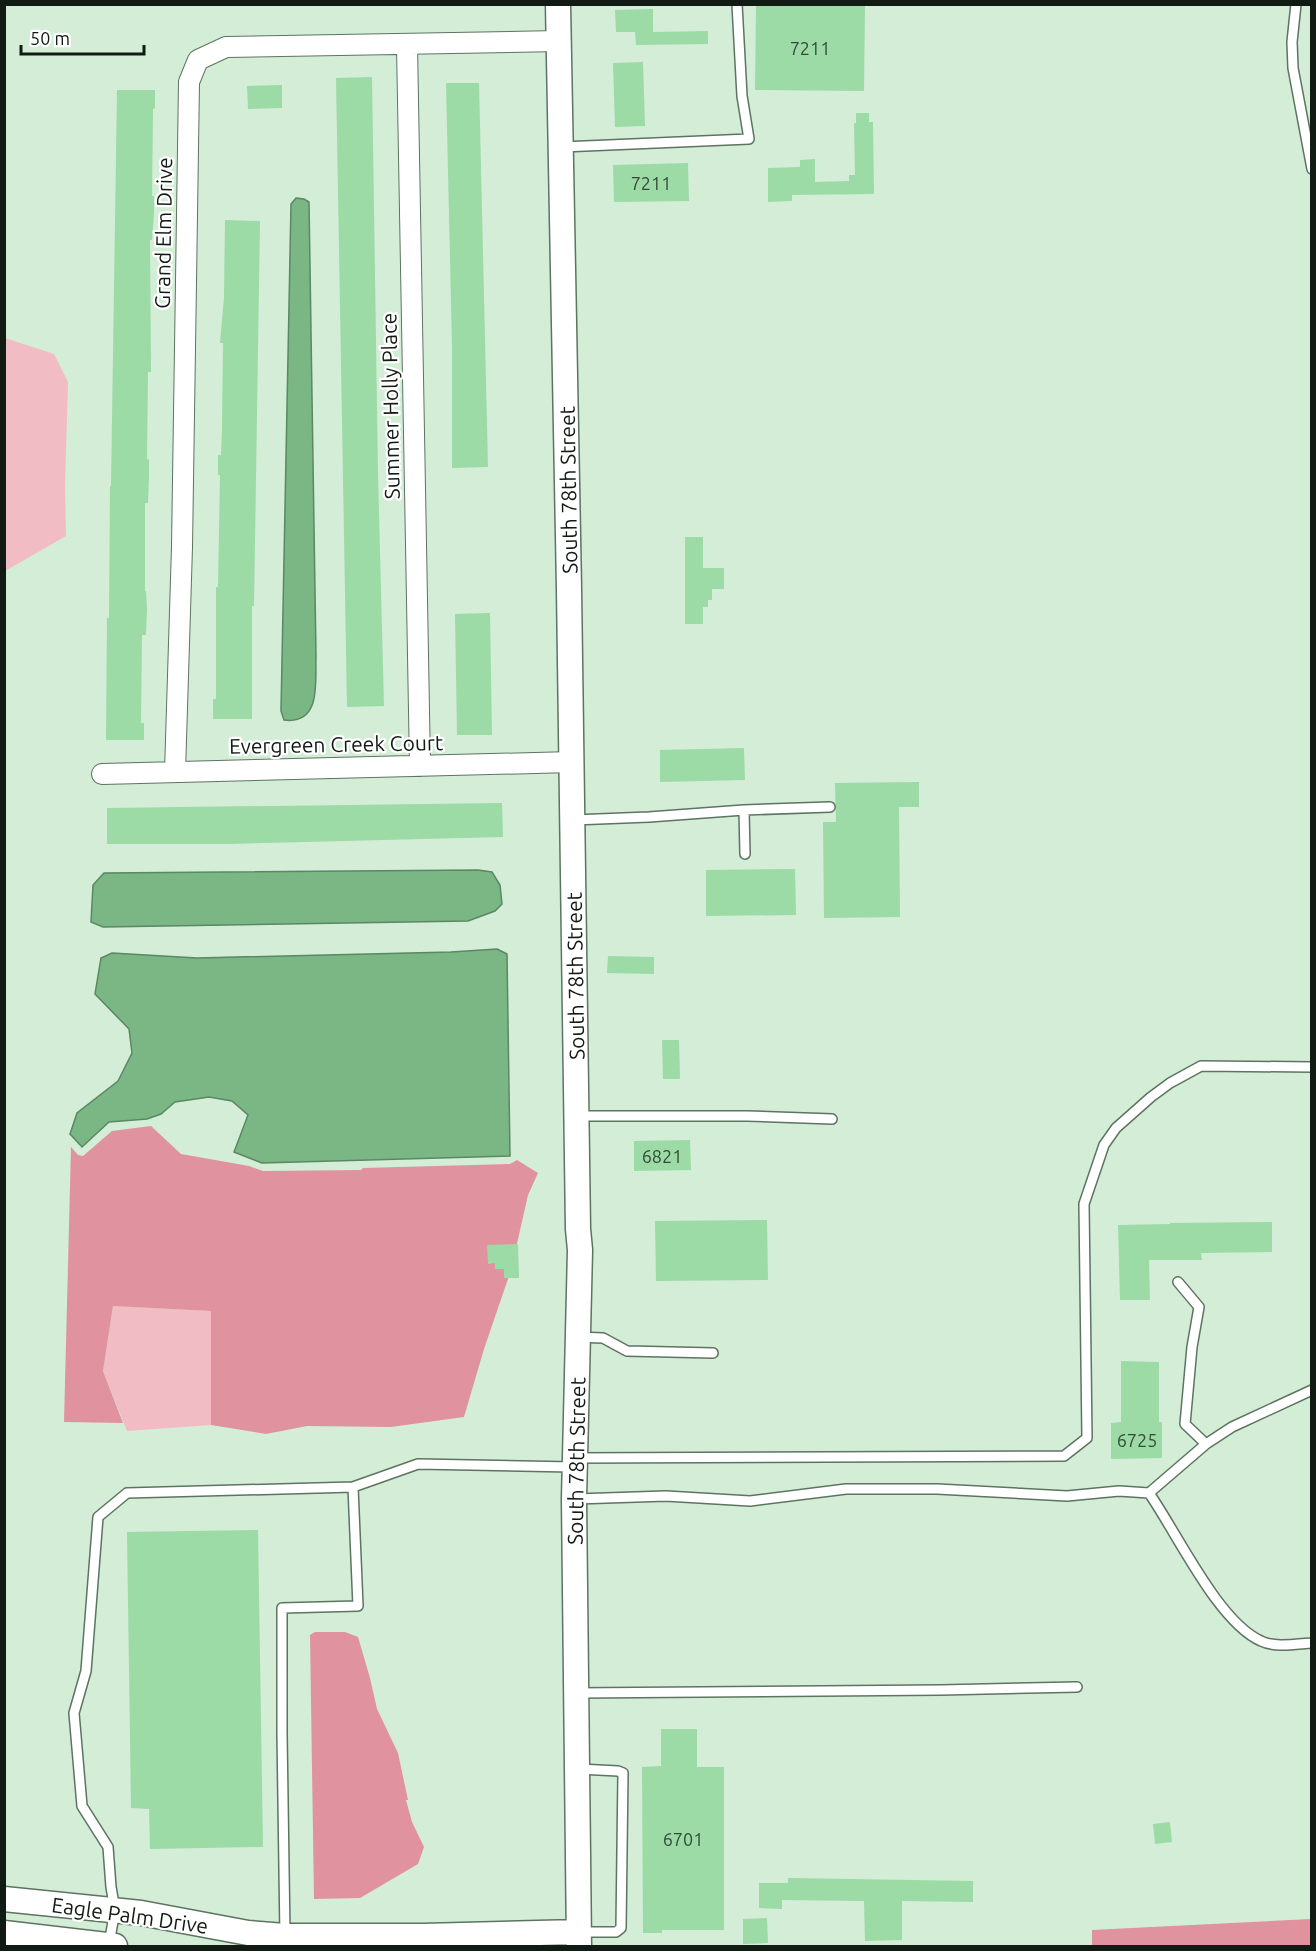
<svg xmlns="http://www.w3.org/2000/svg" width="1316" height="1951" viewBox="0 0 1316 1951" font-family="Ubuntu,sans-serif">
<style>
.green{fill:#f1bcc3}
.forest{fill:#e0929e}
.water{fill:#7ab784;stroke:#5a8862;stroke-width:1.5}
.building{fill:#9cdaa6}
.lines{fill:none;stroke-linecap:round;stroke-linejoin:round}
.service-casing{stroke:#5d7460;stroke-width:12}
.minor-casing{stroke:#5d7460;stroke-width:22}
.tertiary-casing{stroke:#5d7460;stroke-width:27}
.service{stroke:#fff;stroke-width:9}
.minor{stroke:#fff;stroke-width:20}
.tertiary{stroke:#fff;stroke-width:24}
.labels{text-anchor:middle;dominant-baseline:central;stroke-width:4.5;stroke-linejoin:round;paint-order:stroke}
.number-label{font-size:18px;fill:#344a38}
.street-label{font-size:21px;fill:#111a13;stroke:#fff}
</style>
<rect width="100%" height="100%" fill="#d3edd7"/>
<!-- green -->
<path class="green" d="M 5,338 L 54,354 L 68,382 L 65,485 L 66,536 L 5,571 Z
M 113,1306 L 212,1311 L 211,1425 L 127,1431 L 103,1371 Z"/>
<!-- forest -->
<path class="forest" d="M 151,1126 L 181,1154 L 249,1166 L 263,1171 L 361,1170 L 363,1168 L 510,1164 L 517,1160 L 538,1173 L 528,1195 L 511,1270 L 484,1349 L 464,1417 L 391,1427 L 307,1426 L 266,1434 L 211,1425 L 211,1311 L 113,1306 L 103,1371 L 123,1423 L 64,1422 L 71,1147 L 78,1155 L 83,1156 L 112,1131 Z
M 315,1632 L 345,1632 L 358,1637 L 370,1678 L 377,1709 L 398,1753 L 408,1800 L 406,1800 L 412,1822 L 424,1847 L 418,1864 L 360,1898 L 314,1899 L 310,1635 Z
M 1311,1919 L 1311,1946 L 1092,1946 L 1092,1930 Z"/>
<!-- water -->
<path class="water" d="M 296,198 L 304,199 L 309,202 L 316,656 C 315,681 322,725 284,720 L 281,711 L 291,204 Z
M 478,870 L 492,872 L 500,885 L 502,904 L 495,911 L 468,921 L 103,927 L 91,922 L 93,885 L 104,873 Z
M 497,949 L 507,954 L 510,1156 L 262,1163 L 234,1152 L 248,1115 L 232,1101 L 209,1097 L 175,1102 L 161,1114 L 147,1119 L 109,1122 L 82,1147 L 70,1134 L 77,1113 L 118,1081 L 132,1053 L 129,1029 L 95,994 L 101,958 L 112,953 L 197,958 L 451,952 Z"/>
<!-- building -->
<path class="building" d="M 756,4 L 865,4 L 864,91 L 755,90 Z
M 653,9 L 653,32 L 708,31 L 708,44 L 636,45 L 635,32 L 616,32 L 615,10 Z
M 643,62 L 645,126 L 615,127 L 613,63 Z
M 372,77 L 378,474 L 384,706 L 347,707 L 336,78 Z
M 446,83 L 479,83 L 488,467 L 452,468 L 452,346 Z
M 282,85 L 282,108 L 248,109 L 247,86 Z
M 117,90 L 155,90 L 155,108 L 153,109 L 152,196 L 154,196 L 154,213 L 152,240 L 150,240 L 151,372 L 148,372 L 147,459 L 149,460 L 149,477 L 148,503 L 145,503 L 145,591 L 146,591 L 147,608 L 146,635 L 142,635 L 141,723 L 144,723 L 144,740 L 106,740 L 107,618 L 109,618 L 110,486 L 111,486 Z
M 856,113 L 869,113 L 869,122 L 873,122 L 874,194 L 792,195 L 792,201 L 768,202 L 768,168 L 800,167 L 800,160 L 815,159 L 815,182 L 849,181 L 849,175 L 855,175 L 854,123 L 856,123 Z
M 688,163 L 689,201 L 614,202 L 613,165 Z
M 225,220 L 260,221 L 254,606 L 252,606 L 252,719 L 213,719 L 213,699 L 216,699 L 216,587 L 218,587 L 220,475 L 218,475 L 218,455 L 221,455 L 222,428 L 223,343 L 220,343 L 224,297 Z
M 685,537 L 703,537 L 703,568 L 724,568 L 724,589 L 712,589 L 712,600 L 708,600 L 708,607 L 703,607 L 703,624 L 685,624 Z
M 490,613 L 492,735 L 457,735 L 455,614 Z
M 744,748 L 745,780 L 660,782 L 660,750 Z
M 919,782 L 919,807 L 899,807 L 900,917 L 824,918 L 823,822 L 836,822 L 835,783 Z
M 502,803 L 503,837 L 229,844 L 107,844 L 107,808 Z
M 795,869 L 796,915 L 706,916 L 706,870 Z
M 608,956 L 654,957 L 654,974 L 607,973 Z
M 662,1040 L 679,1040 L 680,1079 L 663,1079 Z
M 690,1140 L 691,1170 L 634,1171 L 634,1141 Z
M 767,1220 L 768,1280 L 656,1281 L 655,1221 Z
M 1272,1222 L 1272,1252 L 1201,1253 L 1202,1260 L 1149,1260 L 1150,1300 L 1120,1300 L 1118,1225 L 1170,1224 L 1170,1223 Z
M 518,1244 L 519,1278 L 504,1278 L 504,1269 L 495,1269 L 495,1263 L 488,1264 L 487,1245 Z
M 1121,1361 L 1159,1362 L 1159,1422 L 1162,1422 L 1162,1458 L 1111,1459 L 1111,1423 L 1121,1422 Z
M 258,1530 L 263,1847 L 150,1849 L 149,1809 L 131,1808 L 127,1532 Z
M 661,1729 L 697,1729 L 697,1767 L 724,1767 L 724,1930 L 662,1930 L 662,1933 L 643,1933 L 642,1767 L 661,1766 Z
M 1170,1822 L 1172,1842 L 1155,1844 L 1153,1824 Z
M 788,1878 L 973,1881 L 973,1902 L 902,1901 L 902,1940 L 865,1941 L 864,1901 L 782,1900 L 782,1909 L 759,1908 L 759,1883 L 788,1883 Z
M 767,1918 L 768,1943 L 743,1944 L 743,1919 Z"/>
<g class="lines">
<!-- service casing -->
<g class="service-casing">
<path id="service" d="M 1296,4 L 1292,42 L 1293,68 L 1312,169
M 562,147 L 749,139 L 742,96 L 737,4
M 744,810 L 830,807
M 573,820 L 649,817 L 744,810 L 745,854
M 578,1116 L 747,1116 L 832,1119
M 1178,1282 L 1199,1307 L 1192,1347 L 1185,1424 L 1206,1444
M 577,1337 L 603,1338 L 627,1351 L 713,1353
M 575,1458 L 1064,1456 L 1087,1438 L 1084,1204 L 1104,1145 L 1116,1128 L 1151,1097 L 1170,1083 L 1201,1066 L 1312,1067
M 1149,1493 C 1177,1533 1218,1622 1261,1641 C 1275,1648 1296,1644 1312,1643
M 576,1499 L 666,1496 L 750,1501 L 846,1489 L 937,1489 L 1067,1496 L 1119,1491 L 1149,1493 L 1206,1444 L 1232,1427 L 1312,1390
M 576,1693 L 941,1690 L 1077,1687
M 579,1769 L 618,1771 L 623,1773 L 621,1928 L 616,1932 L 581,1932
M 285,1936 L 282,1733 L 282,1608 L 358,1606 L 353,1487
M 109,1944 L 115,1910 L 111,1887 L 108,1847 L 82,1806 L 74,1713 L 86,1671 L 98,1517 L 127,1493 L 353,1487 L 418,1464 L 573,1467"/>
</g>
<!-- minor casing -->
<g class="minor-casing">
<path id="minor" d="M 407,45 L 420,766
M 175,772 L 182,547 L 189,82 L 198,60 L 226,47 L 559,41
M 102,774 L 572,762"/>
</g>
<!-- tertiary casing -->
<g class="tertiary-casing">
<path id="tertiary" d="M 558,4 L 569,589 L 578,1229 L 580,1250 L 574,1499 L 579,1946
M 4,1899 L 141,1913 L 248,1933 L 285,1936 L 423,1936 L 578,1932
M 4,1933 L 115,1946"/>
</g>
<!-- service -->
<use href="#service" class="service"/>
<!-- minor -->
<use href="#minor" class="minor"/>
<!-- tertiary -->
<use href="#tertiary" class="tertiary"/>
</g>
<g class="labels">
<!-- number labels -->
<g class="number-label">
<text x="810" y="48">7211</text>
<text x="651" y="183">7211</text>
<text x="662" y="1156">6821</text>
<text x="1137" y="1440">6725</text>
<text x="683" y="1839">6701</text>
</g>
<!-- street labels -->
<g class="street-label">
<text transform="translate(163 233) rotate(-89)">Grand Elm Drive</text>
<text transform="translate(390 406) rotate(-91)">Summer Holly Place</text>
<text transform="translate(568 490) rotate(-91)">South 78th Street</text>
<text transform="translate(336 744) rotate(-1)">Evergreen Creek Court</text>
<text transform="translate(575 976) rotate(-91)">South 78th Street</text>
<text transform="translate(576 1461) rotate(-89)">South 78th Street</text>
<text transform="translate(130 1915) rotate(8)">Eagle Palm Drive</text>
</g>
</g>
<!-- border -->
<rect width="1316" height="1951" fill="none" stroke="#111a13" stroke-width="12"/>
<!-- scale -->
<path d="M21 45v9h123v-9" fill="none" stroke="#111a13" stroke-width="3"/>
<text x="30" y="45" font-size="18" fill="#111a13" stroke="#ffffff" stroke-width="4.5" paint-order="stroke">50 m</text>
</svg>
